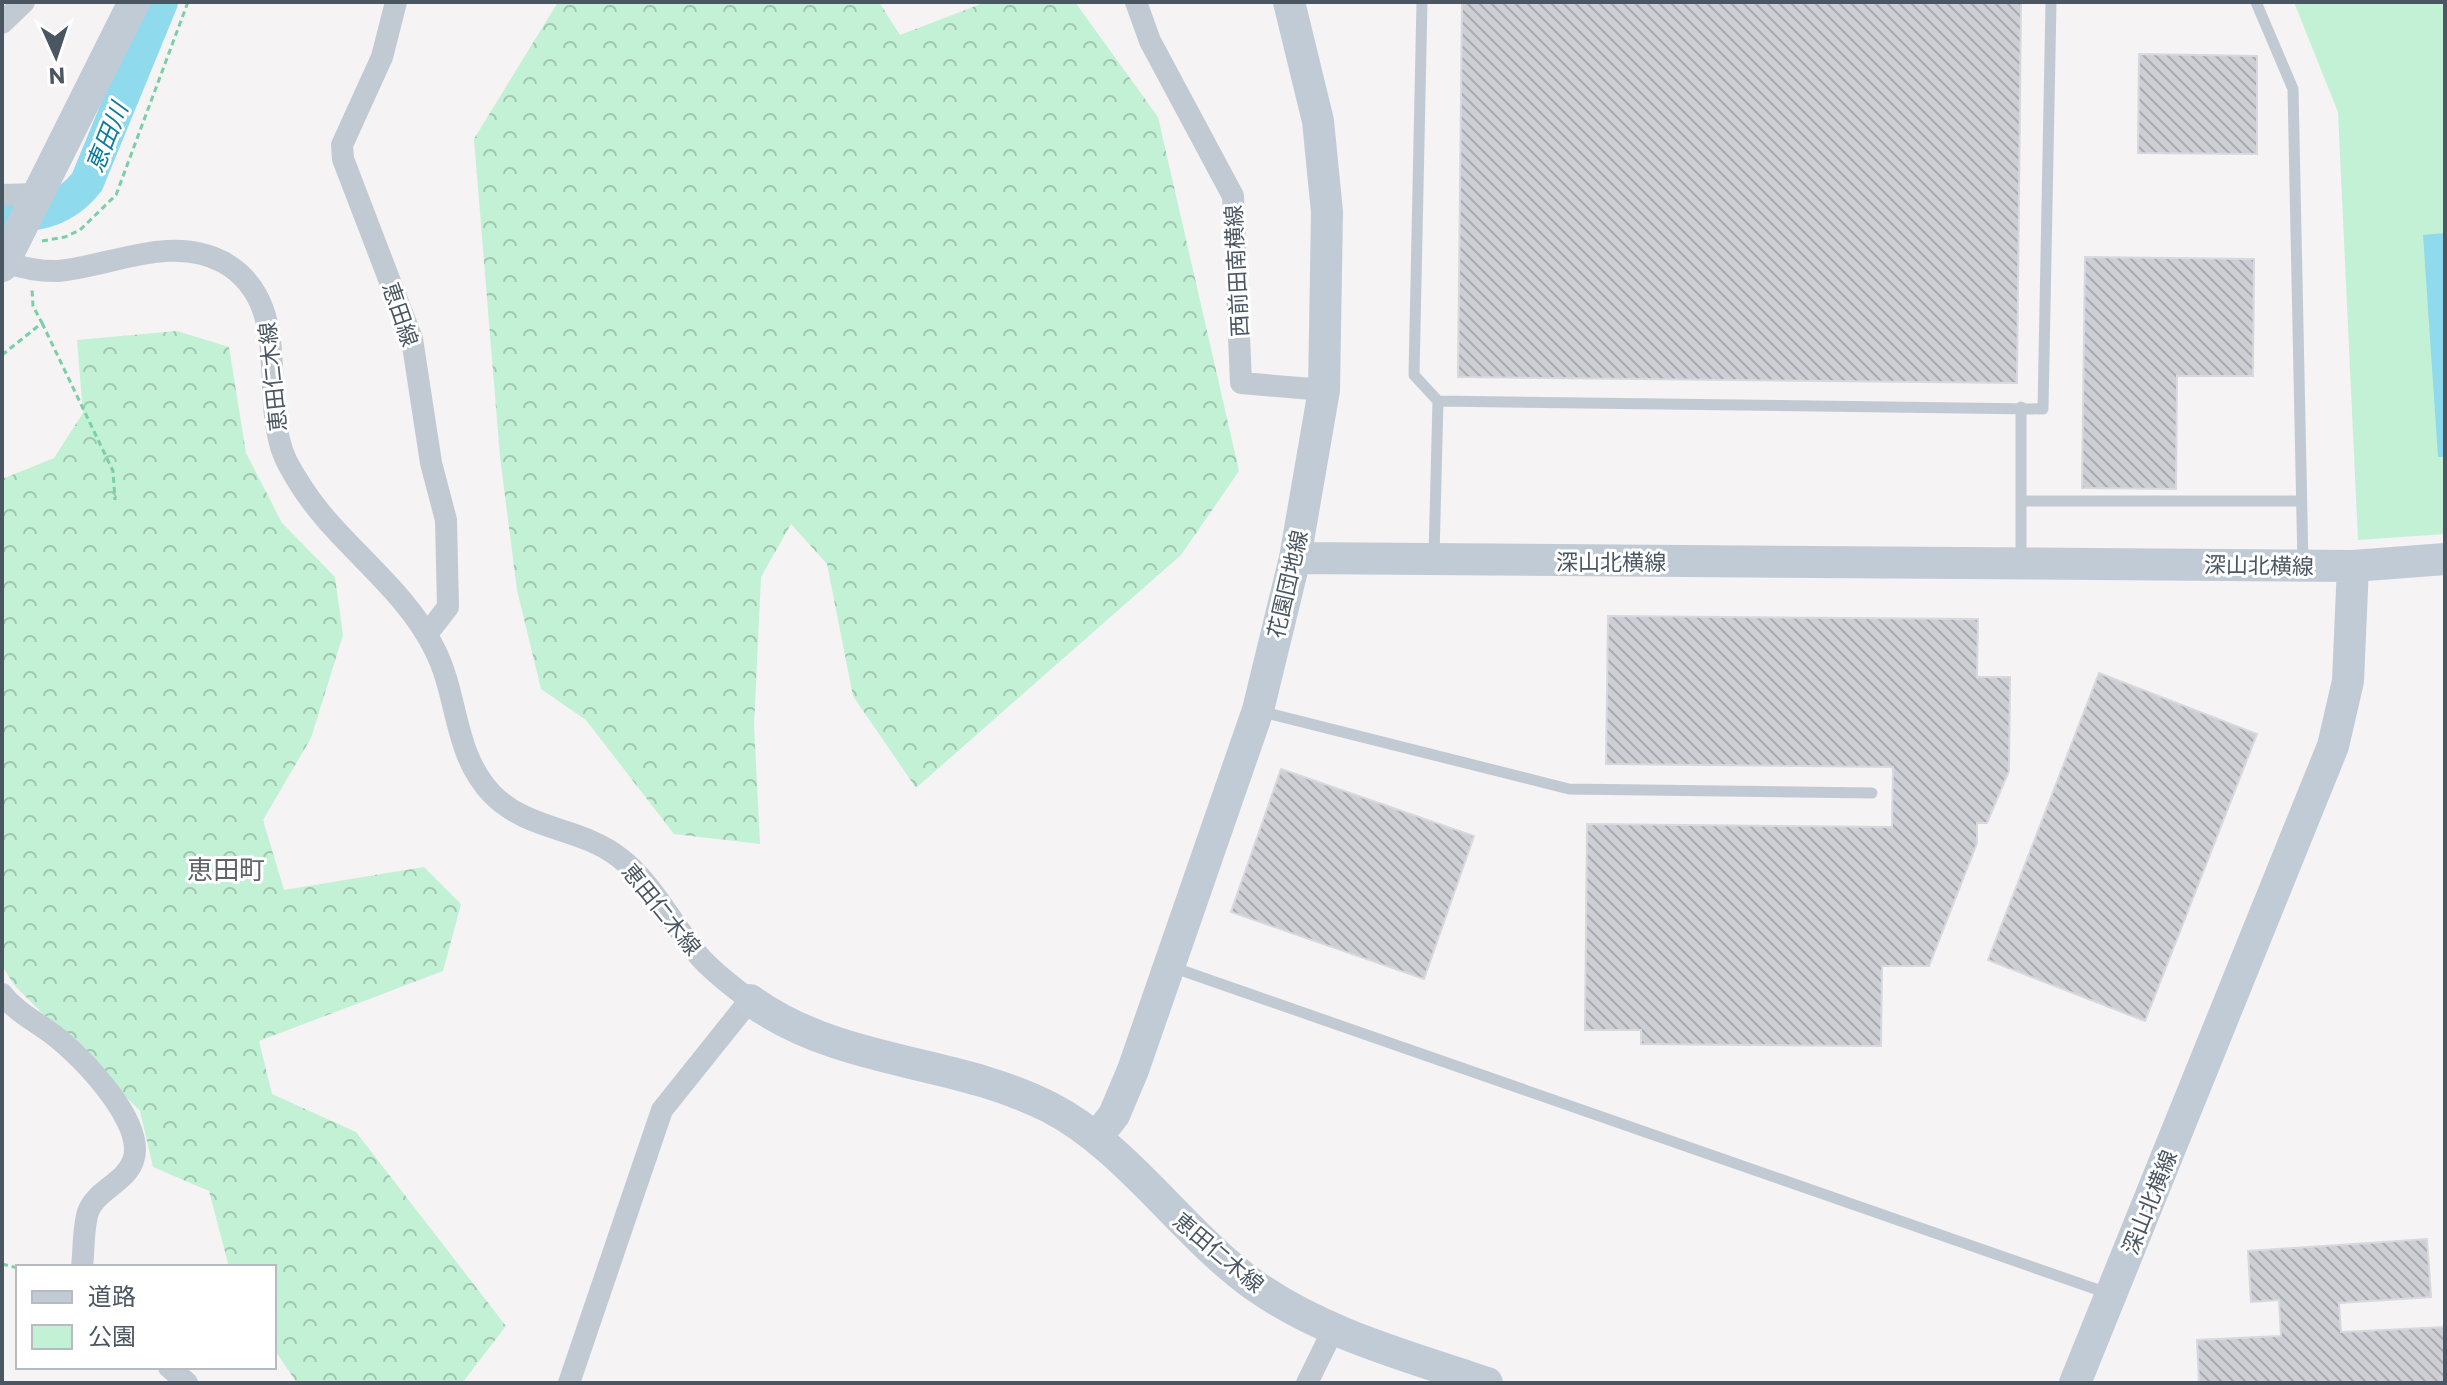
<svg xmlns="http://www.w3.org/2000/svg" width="2447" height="1385" viewBox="0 0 2447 1385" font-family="Commissioner,'Noto Sans JP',sans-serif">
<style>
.forest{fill:url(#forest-crowns)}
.park{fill:#c3f1d5}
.water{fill:#90daee}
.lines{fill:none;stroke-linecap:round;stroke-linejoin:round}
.river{stroke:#90daee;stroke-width:34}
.building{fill:url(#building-back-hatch);stroke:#d7d9de;stroke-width:2}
.path{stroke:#7ad0a6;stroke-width:3;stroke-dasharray:6 4;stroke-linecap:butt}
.lane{stroke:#c1cad2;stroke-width:11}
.street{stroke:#c1cad2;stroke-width:22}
.secondary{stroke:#c1cbd6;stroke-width:32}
.labels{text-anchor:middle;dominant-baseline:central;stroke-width:6;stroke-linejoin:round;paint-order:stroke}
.street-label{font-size:22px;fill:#4a5661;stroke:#fff}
.water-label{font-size:24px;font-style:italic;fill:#0c7c9b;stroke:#fff}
.quarter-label{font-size:26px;fill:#5f6368;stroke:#fff}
</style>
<defs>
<pattern id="forest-crowns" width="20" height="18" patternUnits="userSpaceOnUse" patternTransform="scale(2)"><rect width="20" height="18" fill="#c3f1d5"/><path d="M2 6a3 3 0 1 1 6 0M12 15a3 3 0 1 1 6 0" fill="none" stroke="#a0c6b0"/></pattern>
<pattern id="building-back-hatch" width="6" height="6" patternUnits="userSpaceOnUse" patternTransform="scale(2)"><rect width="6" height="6" fill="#cdcfd5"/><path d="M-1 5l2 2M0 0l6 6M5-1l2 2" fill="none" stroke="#a8abb0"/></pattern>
</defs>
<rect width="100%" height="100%" fill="#f5f3f3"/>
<!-- forest -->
<path class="forest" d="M 558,2 L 879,2 L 900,35 L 986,2 L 1075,2 L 1158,117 L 1239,471 L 1181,555 L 916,788 L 853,696 L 827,564 L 791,524 L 761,577 L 754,725 L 760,844 L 674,834 L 586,720 L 541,689 L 517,590 L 500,457 L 474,139 Z
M 177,331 L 229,347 L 246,453 L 282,523 L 335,577 L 343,635 L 311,738 L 263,820 L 284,890 L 424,867 L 461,904 L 443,971 L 259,1041 L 272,1094 L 356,1132 L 506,1326 L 462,1383 L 297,1383 L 274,1349 L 274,1267 L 229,1267 L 209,1191 L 153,1167 L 140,1111 L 15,986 L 2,966 L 2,479 L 54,458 L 83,413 L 77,340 Z"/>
<!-- park -->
<path class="park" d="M 2294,2 L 2445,2 L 2445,534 L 2358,540 L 2338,112 Z"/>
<!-- water -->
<path class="water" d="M 2445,233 L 2445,457 L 2438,457 L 2423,235 Z"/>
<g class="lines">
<!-- river -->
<path class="river" d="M 2,218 C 39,213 63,212 87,182 L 161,2"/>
</g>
<!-- building -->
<path class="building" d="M 1462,2 L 2021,2 L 2017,383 L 1458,377 Z
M 2139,54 L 2257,56 L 2257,154 L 2138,153 Z
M 2085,257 L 2254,259 L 2253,376 L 2177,376 L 2176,489 L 2082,488 Z
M 1608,616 L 1978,619 L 1977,677 L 2010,677 L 2009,771 L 1987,823 L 1977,823 L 1977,843 L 1929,966 L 1882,966 L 1881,1046 L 1641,1044 L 1641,1030 L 1585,1030 L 1587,824 L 1892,827 L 1893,767 L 1606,764 Z
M 2099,673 L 2257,734 L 2145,1021 L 1988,960 Z
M 1281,769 L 1474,836 L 1424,979 L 1231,912 Z
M 2427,1239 L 2431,1297 L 2339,1303 L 2341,1332 L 2445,1327 L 2445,1383 L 2199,1383 L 2197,1340 L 2281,1336 L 2279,1300 L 2251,1302 L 2248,1251 Z"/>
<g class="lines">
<!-- path -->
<path class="path" d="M 42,241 L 65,237 L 80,230 L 116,195 L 188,2
M 42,323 L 113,471 L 115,500
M 2,355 L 42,323 L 33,306 L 32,289
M 2,1264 L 18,1268"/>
<!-- lane -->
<path class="lane" d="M 1422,2 L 1414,375 L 1438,401 L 2043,409 L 2051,2
M 2256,2 L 2293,89 L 2303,565
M 2021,407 L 2021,561
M 2021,501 L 2301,501
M 1434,556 L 1438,401
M 1259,711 L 1569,789 L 1872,793
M 1172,967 L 2110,1294"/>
<!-- street -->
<path class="street" d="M 396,2 L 382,57 L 342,145 L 343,159 L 412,339 L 431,463 L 446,520 L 448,607 L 427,634
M 1136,2 L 1150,41 L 1233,196 L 1241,383 L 1324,390
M 2,23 L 24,2
M 2,195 L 37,194
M 5,262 C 23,268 39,272 58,271 C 112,266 171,234 223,262 C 290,299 263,382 280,443 C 283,457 291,470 298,481 C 335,543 403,584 435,650 C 459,698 453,753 492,794 C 528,831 581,827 620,858 C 653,883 673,926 700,957 C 714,973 733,987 750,1000 L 662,1110 L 569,1383
M 2,994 C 16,1012 37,1022 55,1036 C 83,1058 147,1124 133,1161 C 125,1183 96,1190 88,1212 C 83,1228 84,1250 82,1267
M 169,1367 L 187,1383
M 1307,1383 L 1333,1330"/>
<!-- secondary -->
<path class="secondary" d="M 2,266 L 134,2
M 1295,558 L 2353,566 L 2445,559
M 750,1000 C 842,1066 952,1058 1049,1107 C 1126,1146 1183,1234 1254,1285 C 1323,1334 1408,1356 1487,1383
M 1096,1138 L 1114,1115 L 1133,1070 L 1258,710 L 1295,558 L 1324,390 L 1327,212 L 1318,121 L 1289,2
M 2075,1383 L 2333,746 L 2348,681 L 2353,566"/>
</g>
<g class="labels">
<!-- street labels -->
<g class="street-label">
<text transform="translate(1236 271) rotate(-93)">西前田南横線</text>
<text transform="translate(401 314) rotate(71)">恵田線</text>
<text transform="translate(272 377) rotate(-96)">恵田仁木線</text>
<text x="1611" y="561">深山北横線</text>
<text transform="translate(2259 565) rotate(1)">深山北横線</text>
<text transform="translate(1287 584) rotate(-77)">花園団地線</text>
<text transform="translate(662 909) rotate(51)">恵田仁木線</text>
<text transform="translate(2149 1202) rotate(-68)">深山北横線</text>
<text transform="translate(1219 1252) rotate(40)">恵田仁木線</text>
</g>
<!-- water labels -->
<g class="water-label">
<text transform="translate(106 137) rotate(-68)">恵田川</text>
</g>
<!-- quarter labels -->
<g class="quarter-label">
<text x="226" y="868">恵田町</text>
</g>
</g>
<!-- border -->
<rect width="2447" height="1385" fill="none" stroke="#4a5661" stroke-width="8"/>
<!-- legend -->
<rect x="16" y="1265" width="260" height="104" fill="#ffffff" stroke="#b7bbc0" stroke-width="2"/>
<rect x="32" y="1291" width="40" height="12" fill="#c1cbd6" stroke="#b7bbc0" stroke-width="2"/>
<text x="88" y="1305" font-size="24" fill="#4a5661">道路</text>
<rect x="32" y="1325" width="40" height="24" fill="#c3f1d5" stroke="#b7bbc0" stroke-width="2"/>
<text x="88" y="1345" font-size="24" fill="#4a5661">公園</text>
<!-- north arrow -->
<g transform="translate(56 56) rotate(177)" stroke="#ffffff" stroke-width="6" paint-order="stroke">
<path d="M0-6L14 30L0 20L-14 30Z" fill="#4a5661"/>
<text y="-12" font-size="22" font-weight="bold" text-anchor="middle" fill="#4a5661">N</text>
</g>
</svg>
